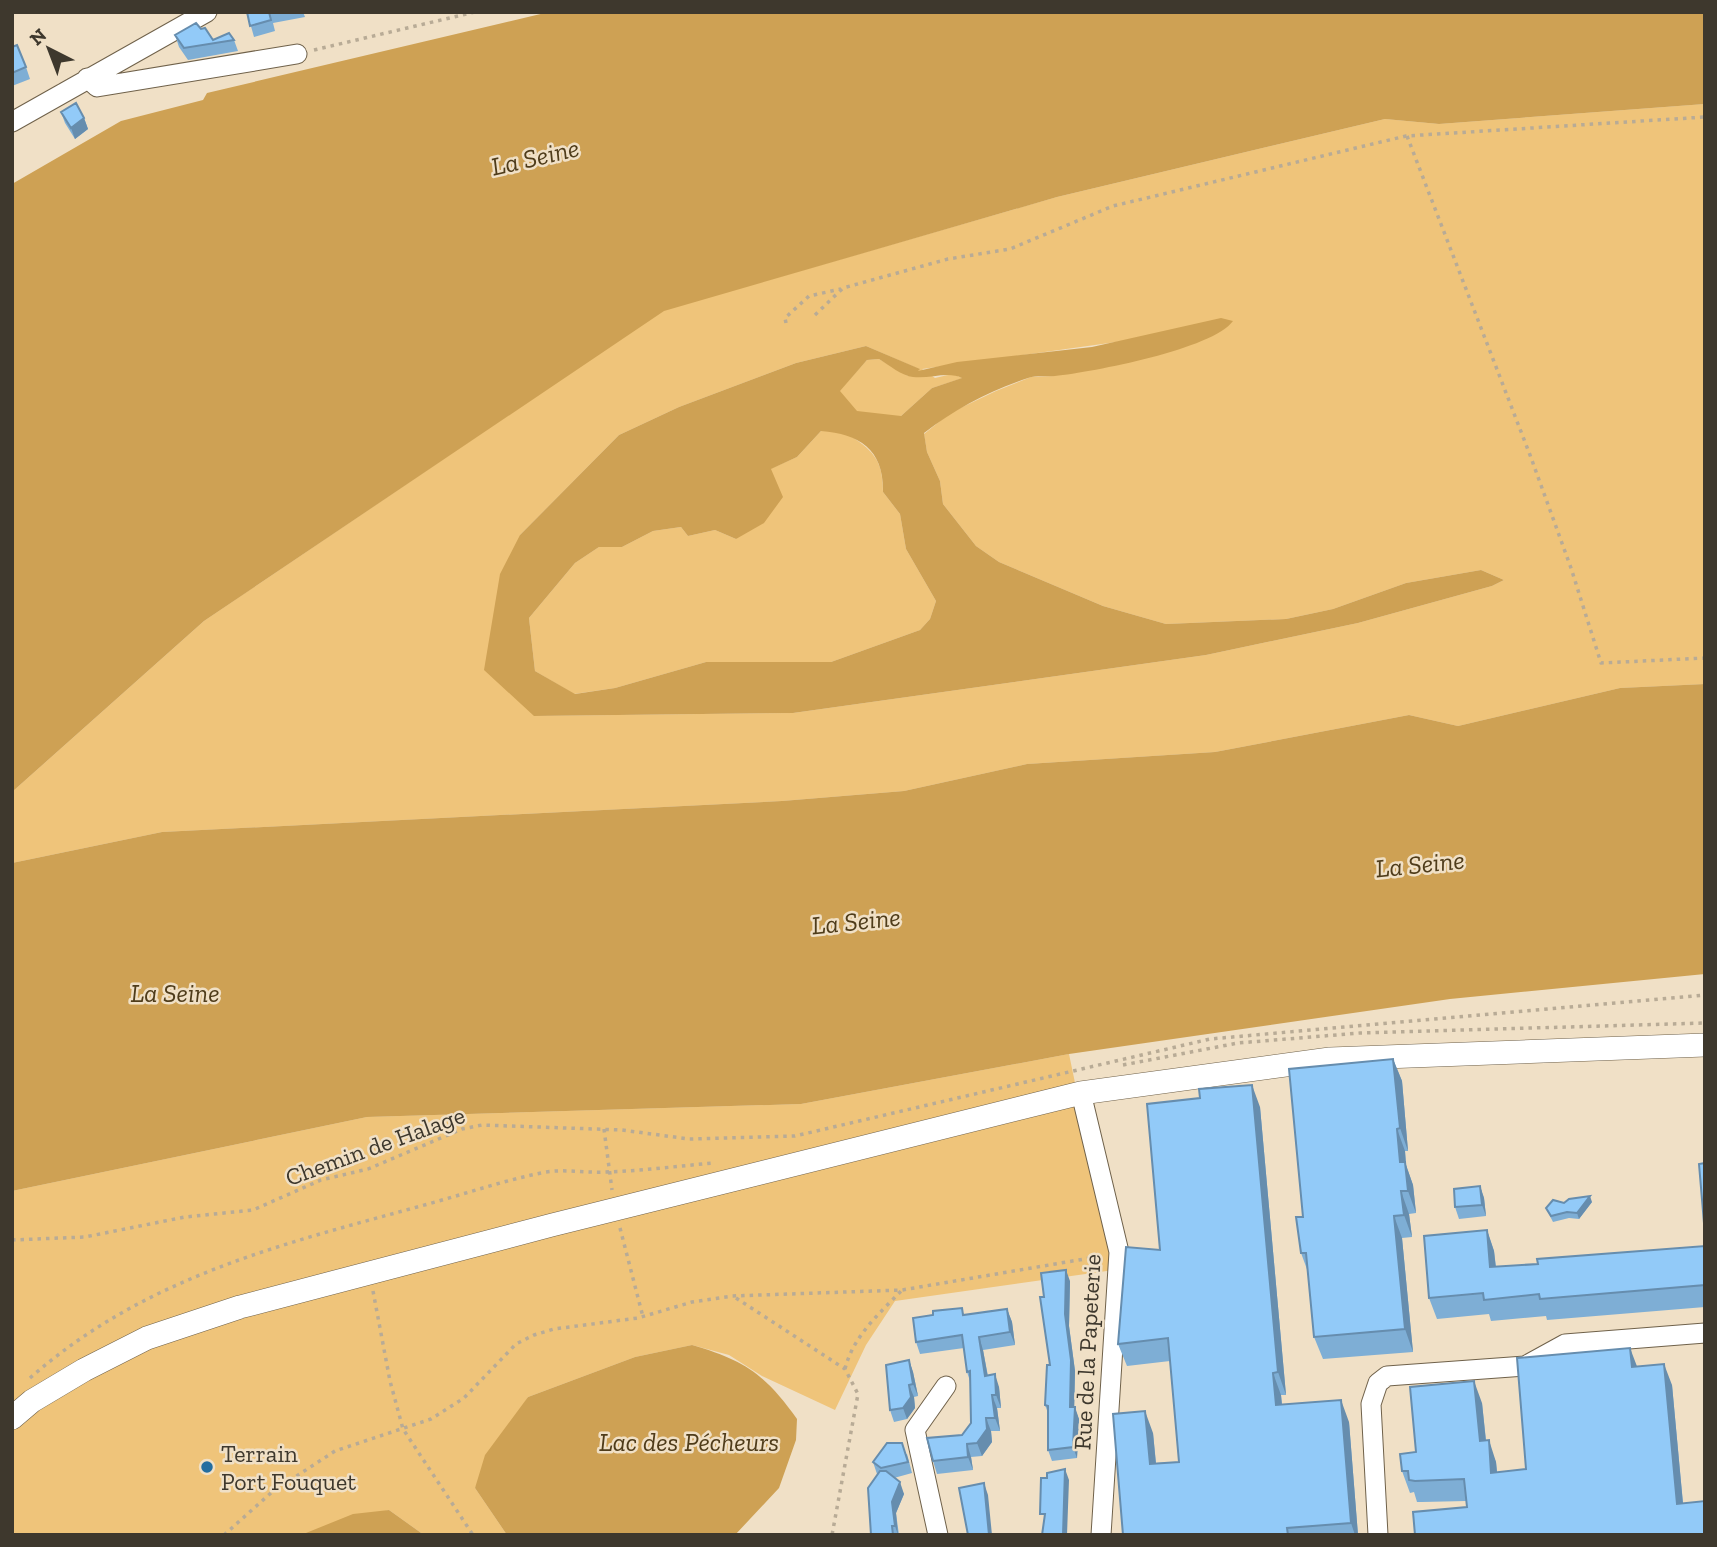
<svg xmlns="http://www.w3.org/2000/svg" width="1717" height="1547" viewBox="0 0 1717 1547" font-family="'Zilla Slab',serif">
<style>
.green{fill:#efc47a;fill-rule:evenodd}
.water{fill:#cea154;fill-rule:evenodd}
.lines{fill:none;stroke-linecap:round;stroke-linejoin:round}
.minor-casing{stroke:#6f614a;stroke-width:21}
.major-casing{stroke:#6f614a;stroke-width:24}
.path{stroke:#b8ab96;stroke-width:3.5;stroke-dasharray:3.5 5;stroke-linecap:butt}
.minor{stroke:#fff;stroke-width:19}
.major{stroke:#fff;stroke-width:23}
.wall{fill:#7eaed5}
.shaded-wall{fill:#668dae}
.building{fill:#92caf8;stroke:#668dae;stroke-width:2}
.poi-dot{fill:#236da0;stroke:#f0e0c6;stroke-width:2.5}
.labels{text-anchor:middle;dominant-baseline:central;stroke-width:5;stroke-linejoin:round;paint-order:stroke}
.street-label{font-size:24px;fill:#3e382d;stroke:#f0e0c6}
.poi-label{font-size:24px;fill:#3e382d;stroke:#f0e0c6;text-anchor:start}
.water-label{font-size:26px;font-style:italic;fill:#4f3c1a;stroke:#f0e0c6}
</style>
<rect width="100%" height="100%" fill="#f0e0c6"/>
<!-- green -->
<path class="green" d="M 1705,104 L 1705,684 L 1620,688 L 1458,726 L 1409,715 L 1215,752 L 1027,764 L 904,791 L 782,801 L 162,832 L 12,863 L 12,792 L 204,621 L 664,310 L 1057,197 L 1385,119 L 1439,124 ZM 1145,338 L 1054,376 L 1031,377 L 996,391 L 950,413 L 924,434 L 927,452 L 940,481 L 943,504 L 976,546 L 999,562 L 1103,606 L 1166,624 L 1286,619 L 1333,609 L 1406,583 L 1481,570 L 1504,580 L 1492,586 L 1358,623 L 1206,655 L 793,713 L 534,716 L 520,535 L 619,435 L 679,407 L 796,363 L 866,346 L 919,369 L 908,376 L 879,359 L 867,360 L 839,391 L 821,431 L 797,457 L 770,469 L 736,539 L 715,530 L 688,536 L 681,527 L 653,531 L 622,547 L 599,547 L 575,563 L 529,618 L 535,671 L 574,694 L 615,688 L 706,662 L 831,662 L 920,630 L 930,619 L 936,601 L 906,549 L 900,514 L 883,492 C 883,458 872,450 846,433 L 901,416 L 932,388 L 963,378 L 952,374 L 935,378 L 922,369 Z
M 1069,1054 L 1114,1270 L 895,1301 L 866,1345 L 835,1410 L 762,1376 L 729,1355 L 692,1345 L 635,1357 L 528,1397 L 475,1488 L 507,1535 L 424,1535 L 389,1510 L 301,1535 L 12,1535 L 12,1191 L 367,1117 L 801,1104 Z"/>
<!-- water -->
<path class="water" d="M 549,12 L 1705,12 L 1705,104 L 1439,124 L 1385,119 L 1057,197 L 664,311 L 204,621 L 12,792 L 12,184 L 121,121 L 203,100 L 207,93 Z
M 1221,318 L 1233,321 C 1213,349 1093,372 1055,376 C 1046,377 1037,375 1028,378 C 991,390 955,409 924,433 L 927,452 L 940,481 L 943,504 L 976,546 L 999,562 L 1103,606 L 1166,624 L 1286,619 L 1333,609 L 1406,583 L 1481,570 L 1504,580 L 1492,586 L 1358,623 L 1206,655 L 793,713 L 534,716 L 484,670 L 500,574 L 520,535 L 619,435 L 679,407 L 796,363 L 866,346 L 920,369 L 918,371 L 957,362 L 1092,347 ZM 879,359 C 889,365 902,376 913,377 C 930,379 948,371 962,378 L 932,388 L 901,416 L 857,411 L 840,391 L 867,360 ZM 821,431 C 860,434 884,450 883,492 L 900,514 L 906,549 L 936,601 L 930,619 L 920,630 L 831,662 L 706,662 L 615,688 L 575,694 L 535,671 L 529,618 L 575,563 L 599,547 L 622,547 L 653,531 L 681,527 L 688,536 L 715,530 L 736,539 L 764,523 L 783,497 L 771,469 L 797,457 Z
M 1705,684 L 1705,974 L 1450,999 L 1069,1054 L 801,1104 L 367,1117 L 12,1191 L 12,863 L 162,832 L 782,801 L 904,791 L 1027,764 L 1215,752 L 1409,715 L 1458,726 L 1620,688 Z
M 692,1345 C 744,1360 765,1374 797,1419 L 796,1440 L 779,1488 L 735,1535 L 507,1535 L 475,1488 L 485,1455 L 528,1397 L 635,1357 Z
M 389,1510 L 424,1535 L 301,1535 L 353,1514 Z"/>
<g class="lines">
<!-- minor casing -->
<g class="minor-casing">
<path id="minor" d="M 87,78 L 97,87 L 297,54
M 12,122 L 207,12
M 1081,1093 L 1119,1252 L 1101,1535
M 938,1535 L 915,1430 L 946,1386
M 1378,1535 L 1371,1404 L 1378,1383 L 1387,1376 L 1525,1366 L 1565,1344 L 1705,1333"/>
</g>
<!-- major casing -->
<g class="major-casing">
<path id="major" d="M 12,1418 L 32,1401 L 84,1370 L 147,1338 L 240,1307 L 552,1225 L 1081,1093 L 1330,1059 L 1705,1045"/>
</g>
<!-- path -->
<path class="path" d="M 314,50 L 475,12
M 1407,136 L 1530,455 L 1571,568 L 1601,663 L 1705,658
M 815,315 L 843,288 L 948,259 L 1010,249 L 1113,206 L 1406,136 L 1705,117
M 786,323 L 785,318 L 809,296 L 841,289
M 1123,1065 L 1238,1043 L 1360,1033 L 1705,1023
M 604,1129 L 612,1190
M 620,1228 L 643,1317
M 12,1240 L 85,1237 L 185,1217 L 253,1210 L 321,1180 L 368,1169 L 462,1129 L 482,1125 L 622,1130 L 689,1139 L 795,1136 L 1210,1039 L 1705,995
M 373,1291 L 390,1381 L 403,1429 L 473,1535
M 736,1298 L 845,1369 L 858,1394 L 832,1535
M 845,1369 C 853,1336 880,1313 902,1290
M 30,1378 C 146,1276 283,1244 428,1204 C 468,1193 505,1180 546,1172 C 566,1169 584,1173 604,1172 C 641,1171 678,1166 714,1163
M 224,1535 L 272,1492 L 335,1451 L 431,1419 L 464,1398 L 516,1344 L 534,1335 L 554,1329 L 638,1318 L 692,1302 L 732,1296 L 902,1290 L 1102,1256"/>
<!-- minor -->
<use href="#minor" class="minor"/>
<!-- major -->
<use href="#major" class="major"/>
</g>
<!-- wall -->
<path class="wall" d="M 247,12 L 303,12 L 305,17 L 273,23 L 275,31 L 254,37 Z
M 201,29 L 213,40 L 234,40 L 238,51 L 188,60 L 179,47 L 175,35 Z
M 12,47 L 26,67 L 30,79 L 12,86 Z
M 61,112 L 84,118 L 88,129 L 75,139 L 65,123 Z
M 1393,1059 L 1402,1081 L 1408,1151 L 1405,1151 L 1406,1165 L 1413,1185 L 1416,1213 L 1409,1214 L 1412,1237 L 1402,1238 L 1413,1352 L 1323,1359 L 1314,1337 L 1308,1272 L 1301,1253 L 1303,1217 Z
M 1260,1107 L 1286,1395 L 1281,1395 L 1282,1405 L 1349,1422 L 1358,1535 L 1123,1535 L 1153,1433 L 1156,1463 L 1179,1462 L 1170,1361 L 1127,1366 L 1118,1344 L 1160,1250 Z
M 1480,1186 L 1484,1198 L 1486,1216 L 1459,1219 L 1455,1207 Z
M 1592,1202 L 1579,1219 L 1569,1218 L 1553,1222 L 1546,1208 L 1564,1203 Z
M 1487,1230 L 1494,1251 L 1496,1267 L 1538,1264 L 1705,1246 L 1705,1307 L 1547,1320 L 1546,1316 L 1491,1321 L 1489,1314 L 1437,1319 L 1429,1298 Z
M 1070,1281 L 1069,1326 L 1075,1371 L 1074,1407 L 1079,1419 L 1077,1458 L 1052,1461 L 1048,1450 L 1048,1413 L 1045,1405 L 1050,1365 L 1044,1297 Z
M 1007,1309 L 1012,1322 L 1015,1345 L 983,1350 L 988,1376 L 999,1387 L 1001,1408 L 997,1408 L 1000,1431 L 991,1431 L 992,1442 L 982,1456 L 971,1457 L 973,1470 L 937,1474 L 933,1461 L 962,1435 L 971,1423 L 970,1381 L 967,1372 L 964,1348 L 920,1354 L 916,1342 L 965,1315 Z
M 909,1360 L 913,1372 L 918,1396 L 914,1397 L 915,1408 L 907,1419 L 894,1422 L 890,1410 Z
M 1637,1367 L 1672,1385 L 1683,1503 L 1705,1535 L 1467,1507 L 1466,1501 L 1422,1502 L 1417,1502 L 1414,1492 L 1410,1493 L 1402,1471 L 1416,1452 L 1482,1403 L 1486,1440 L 1496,1462 L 1497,1472 L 1526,1469 Z
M 907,1454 L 912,1473 L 894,1478 L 904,1494 L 896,1513 L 899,1535 L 871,1535 L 877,1474 L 873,1462 Z"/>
<!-- shaded-wall -->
<path class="shaded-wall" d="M 84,118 L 88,129 L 75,139 L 71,128 Z
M 1393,1059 L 1402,1081 L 1408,1151 L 1400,1128 Z
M 1252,1085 L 1260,1107 L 1286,1395 L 1278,1372 Z
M 1397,1129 L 1405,1151 L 1406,1165 L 1413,1185 L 1416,1213 L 1408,1191 L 1400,1162 Z
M 1480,1186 L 1484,1198 L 1486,1216 L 1482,1205 Z
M 1401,1191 L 1409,1214 L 1412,1237 L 1404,1215 Z
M 1590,1196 L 1592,1202 L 1579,1219 L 1577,1213 Z
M 1394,1216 L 1402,1238 L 1413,1352 L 1405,1329 Z
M 1487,1230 L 1494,1251 L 1498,1288 L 1490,1267 Z
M 1066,1270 L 1070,1281 L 1069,1326 L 1075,1371 L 1074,1418 L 1070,1407 L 1065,1314 Z
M 1007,1309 L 1012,1322 L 1015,1345 L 1010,1332 Z
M 979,1337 L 983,1350 L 990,1389 L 985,1376 Z
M 1630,1348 L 1638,1369 L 1632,1367 Z
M 909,1360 L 913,1372 L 918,1396 L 913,1384 Z
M 1664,1364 L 1672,1385 L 1685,1526 L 1677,1504 Z
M 1273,1373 L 1281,1395 L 1284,1427 L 1276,1405 Z
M 995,1374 L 999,1387 L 1001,1408 L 996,1395 Z
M 1474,1381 L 1482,1403 L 1488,1462 L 1480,1441 Z
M 909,1385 L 914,1397 L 915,1408 L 907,1419 L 903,1408 Z
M 992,1395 L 997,1408 L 1000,1431 L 995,1418 Z
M 1341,1400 L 1349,1422 L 1358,1535 L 1355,1535 L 1351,1523 Z
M 1075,1407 L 1079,1419 L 1077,1458 L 1073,1447 Z
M 1145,1411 L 1153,1433 L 1158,1486 L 1150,1464 Z
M 986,1418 L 991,1431 L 992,1442 L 982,1456 L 977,1443 Z
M 1489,1440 L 1496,1462 L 1499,1494 L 1491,1473 Z
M 967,1444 L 971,1457 L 973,1470 L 968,1457 Z
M 1065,1469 L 1069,1480 L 1067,1535 L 1063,1535 Z
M 900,1482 L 904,1494 L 896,1513 L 898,1535 L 895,1526 L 892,1502 Z
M 984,1483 L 988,1495 L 992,1535 L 989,1535 Z"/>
<!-- building -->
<path class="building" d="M 247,12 L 269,12 L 271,20 L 250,26 Z
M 196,23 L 201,29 L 205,28 L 213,40 L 229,33 L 234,40 L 184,48 L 175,35 Z
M 17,45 L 26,67 L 12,73 L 12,47 Z
M 76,103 L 84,118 L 71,128 L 61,112 Z
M 1393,1059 L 1400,1128 L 1397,1129 L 1400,1162 L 1405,1162 L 1408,1191 L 1401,1191 L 1404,1215 L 1394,1216 L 1405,1329 L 1314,1337 L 1306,1253 L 1301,1253 L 1296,1217 L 1303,1217 L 1289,1069 Z
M 1252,1085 L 1278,1372 L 1273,1373 L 1276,1405 L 1341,1400 L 1351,1523 L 1287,1528 L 1288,1535 L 1123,1535 L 1113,1414 L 1145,1411 L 1150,1464 L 1179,1462 L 1168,1338 L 1118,1344 L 1126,1247 L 1160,1250 L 1147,1104 L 1200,1098 L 1199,1089 Z
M 1705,1163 L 1705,1235 L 1699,1164 Z
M 1480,1186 L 1482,1205 L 1455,1207 L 1454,1189 Z
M 1590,1196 L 1577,1213 L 1567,1212 L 1551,1216 L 1546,1208 L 1553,1200 L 1564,1203 L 1569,1199 Z
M 1487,1230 L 1490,1267 L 1538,1264 L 1537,1259 L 1705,1246 L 1705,1285 L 1540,1299 L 1539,1294 L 1484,1300 L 1483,1293 L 1429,1298 L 1424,1236 Z
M 1066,1270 L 1065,1314 L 1071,1360 L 1070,1407 L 1075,1407 L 1073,1447 L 1048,1450 L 1048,1406 L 1045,1405 L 1047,1365 L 1050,1365 L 1040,1297 L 1044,1297 L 1041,1273 Z
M 962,1308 L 963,1315 L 1007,1309 L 1010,1332 L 979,1337 L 985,1376 L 995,1374 L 996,1395 L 992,1395 L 995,1418 L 986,1418 L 987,1429 L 977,1443 L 967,1444 L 968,1457 L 933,1461 L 927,1438 L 962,1435 L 971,1423 L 970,1371 L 967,1372 L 962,1335 L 916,1342 L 913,1318 L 933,1315 L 933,1311 Z
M 1630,1348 L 1632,1367 L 1664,1364 L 1677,1504 L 1705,1501 L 1705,1535 L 1415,1535 L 1413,1512 L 1467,1507 L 1464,1479 L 1415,1481 L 1409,1480 L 1408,1471 L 1402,1471 L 1400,1454 L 1416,1452 L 1410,1387 L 1474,1381 L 1480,1441 L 1489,1440 L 1491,1473 L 1526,1469 L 1517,1358 Z
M 909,1360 L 913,1384 L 909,1385 L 911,1397 L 903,1408 L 890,1410 L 886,1365 Z
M 887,1443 L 902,1443 L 908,1462 L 881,1468 L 873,1462 Z
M 1065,1469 L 1063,1535 L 1042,1535 L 1045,1514 L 1040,1514 L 1041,1478 L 1047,1478 L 1047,1473 Z
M 880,1471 L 886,1471 L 900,1482 L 892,1502 L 895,1526 L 892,1526 L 893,1535 L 871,1535 L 868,1488 Z
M 984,1483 L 989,1535 L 968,1535 L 959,1488 Z"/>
<!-- markers -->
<circle class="poi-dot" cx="207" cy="1467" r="7"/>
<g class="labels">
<!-- street labels -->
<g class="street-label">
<text transform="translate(375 1146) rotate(-20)">Chemin de Halage</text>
<text transform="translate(1087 1352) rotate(-87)">Rue de la Papeterie</text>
</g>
<!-- poi labels -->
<g class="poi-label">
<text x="221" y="1453">Terrain<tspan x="221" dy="28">Port Fouquet</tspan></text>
</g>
<!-- water labels -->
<g class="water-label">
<text transform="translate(535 157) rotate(-13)">La Seine</text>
<text transform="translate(1420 864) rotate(-6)">La Seine</text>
<text transform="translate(856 921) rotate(-6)">La Seine</text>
<text x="175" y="993">La Seine</text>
<text x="689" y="1442">Lac des Pécheurs</text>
</g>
</g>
<!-- border -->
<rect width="1717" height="1547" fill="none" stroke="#3e382d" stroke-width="28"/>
<!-- north arrow -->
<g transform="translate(49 49) rotate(318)" stroke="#f0e0c6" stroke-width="5" paint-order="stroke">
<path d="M0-5L12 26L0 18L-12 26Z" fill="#3e382d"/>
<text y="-10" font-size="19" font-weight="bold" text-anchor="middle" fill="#3e382d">N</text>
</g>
</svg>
